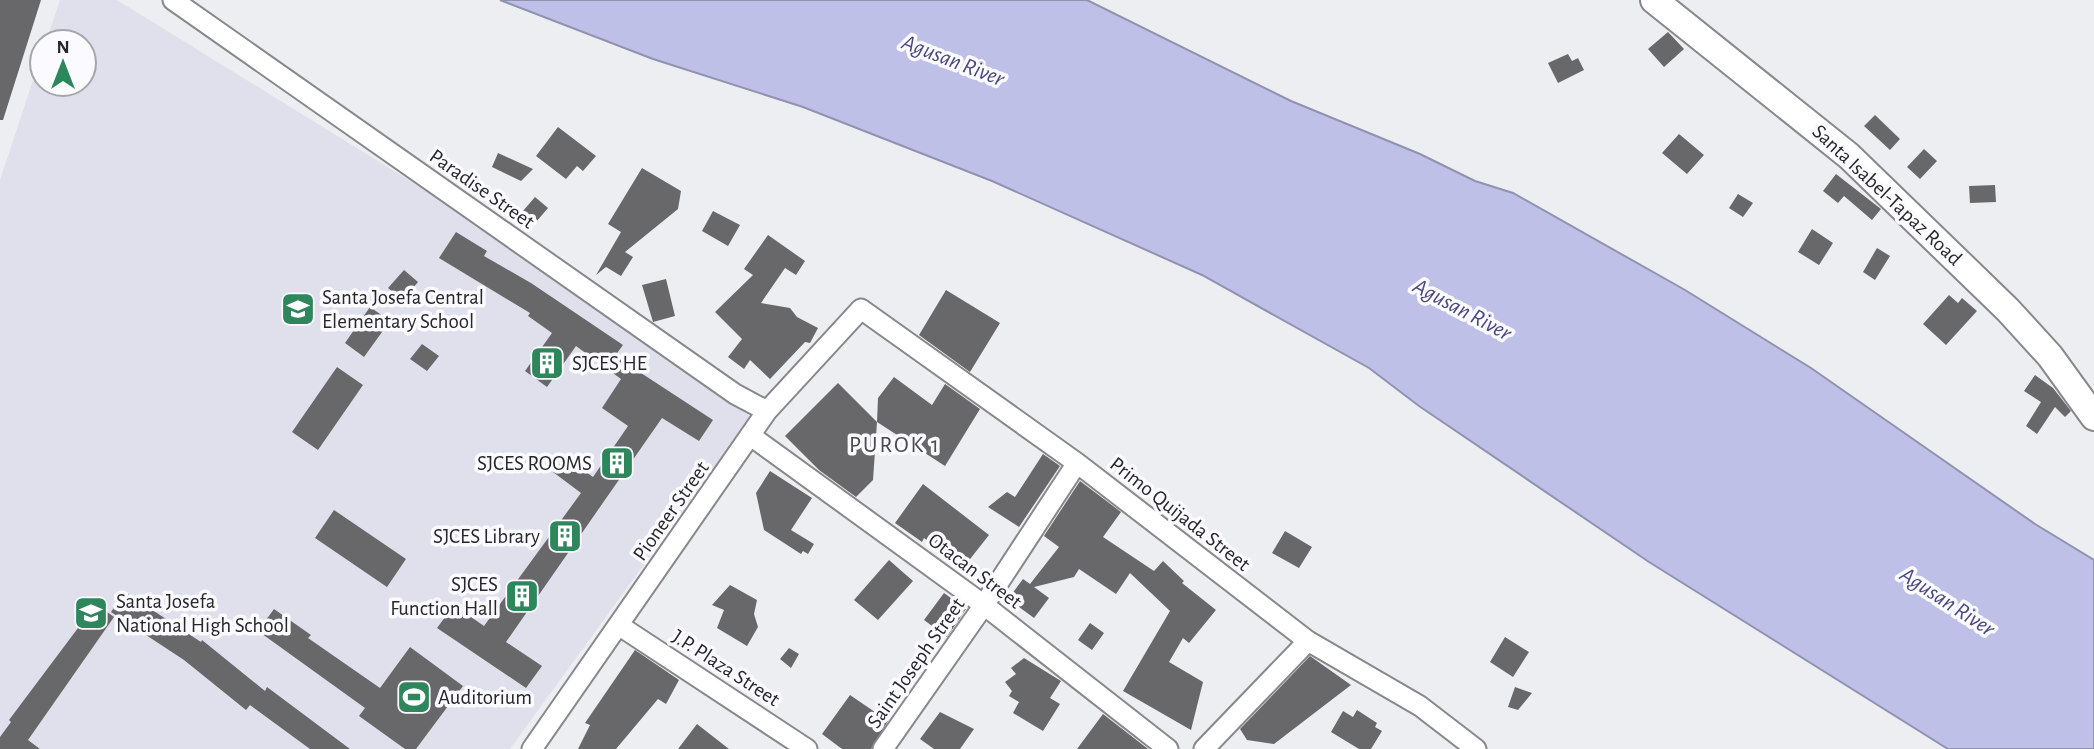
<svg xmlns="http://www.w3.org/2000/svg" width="2094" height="749" viewBox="0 0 2094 749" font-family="'Alegreya Sans',sans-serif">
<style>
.built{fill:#dfe0eb}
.water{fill:#bfc0e8;stroke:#9192af;stroke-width:2}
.building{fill:#68686b}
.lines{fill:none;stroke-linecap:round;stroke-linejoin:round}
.street-casing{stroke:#88888c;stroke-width:23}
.secondary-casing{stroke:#88888c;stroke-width:30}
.street{stroke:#fff;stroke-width:19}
.secondary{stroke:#fff;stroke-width:26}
.labels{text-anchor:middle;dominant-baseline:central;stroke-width:7;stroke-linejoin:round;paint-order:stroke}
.street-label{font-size:21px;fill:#272729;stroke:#fbfbff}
.poi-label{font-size:21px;fill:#272729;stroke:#fbfbff;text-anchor:start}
.water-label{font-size:23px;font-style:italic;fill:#4a487d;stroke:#fbfbff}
.neighbourhood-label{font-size:23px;letter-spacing:2px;fill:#4a4a4e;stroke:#fbfbff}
</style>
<rect width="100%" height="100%" fill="#edeef2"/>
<!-- built -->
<path class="built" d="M 60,0 L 117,0 L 441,200 L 751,417 L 510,749 L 0,749 L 0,180 L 42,53 L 42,84 L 84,84 L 84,42 L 46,42 Z"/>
<!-- water -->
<path class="water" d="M 500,0 L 1087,0 L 1291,101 L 1420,154 L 1475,181 L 1513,193 L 1685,290 L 1811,368 L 2035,524 L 2094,560 L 2094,749 L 1948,749 L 1649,562 L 1419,406 L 1369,368 L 1202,275 L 992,181 L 803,107 L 653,59 Z"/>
<!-- building -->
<path class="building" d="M 0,0 L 41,0 L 3,120 L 0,120 Z
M 1668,32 L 1684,49 L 1664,67 L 1648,49 Z
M 1568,54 L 1572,61 L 1578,58 L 1584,70 L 1558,83 L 1548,63 Z
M 1875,115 L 1900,139 L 1890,150 L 1864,126 Z
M 558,127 L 596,156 L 583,171 L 577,166 L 566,179 L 536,156 Z
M 1679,134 L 1704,155 L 1687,174 L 1662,153 Z
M 1924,149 L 1937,161 L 1920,179 L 1907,167 Z
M 498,153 L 533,169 L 521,181 L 492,167 Z
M 642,168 L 681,191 L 678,209 L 625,252 L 633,257 L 621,276 L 606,267 L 596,275 L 621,232 L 608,224 Z
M 1836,174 L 1881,209 L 1872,220 L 1844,196 L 1838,203 L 1823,191 Z
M 1995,185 L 1996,202 L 1970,203 L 1969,186 Z
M 1738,194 L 1753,203 L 1743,217 L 1729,208 Z
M 535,197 L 548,208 L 536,222 L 523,211 Z
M 713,211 L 740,225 L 728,246 L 702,231 Z
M 1812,229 L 1833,243 L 1819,265 L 1798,252 Z
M 456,232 L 487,251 L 484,256 L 531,283 L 623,345 L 615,356 L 713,420 L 699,441 L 662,418 L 506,642 L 542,666 L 526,688 L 437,628 L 454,605 L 484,626 L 581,493 L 553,472 L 565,457 L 593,477 L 628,426 L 602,408 L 621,379 L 576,346 L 547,387 L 525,371 L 552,333 L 528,316 L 530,313 L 439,258 Z
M 768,235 L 805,261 L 796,275 L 785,268 L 761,303 L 790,308 L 797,317 L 818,328 L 810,343 L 805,342 L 770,379 L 750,360 L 744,369 L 728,357 L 742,339 L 715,312 L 753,275 L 744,269 Z
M 1877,248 L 1890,256 L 1875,280 L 1863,272 Z
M 404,270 L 418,282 L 403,300 L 388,288 Z
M 666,279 L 675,316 L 653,322 L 642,285 Z
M 946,290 L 1000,323 L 970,372 L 919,335 Z
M 1949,295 L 1958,303 L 1962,298 L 1977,311 L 1946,345 L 1923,324 Z
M 370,307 L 390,321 L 364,357 L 345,343 Z
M 422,344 L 439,356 L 427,371 L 410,359 Z
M 337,367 L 363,385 L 318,450 L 292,432 Z
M 2035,375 L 2053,388 L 2071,411 L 2065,417 L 2055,407 L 2037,434 L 2026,426 L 2041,402 L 2024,391 Z
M 894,377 L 932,405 L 945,384 L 980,409 L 945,466 L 877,422 L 878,398 Z
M 838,383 L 877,422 L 873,480 L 856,497 L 819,470 L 785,436 Z
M 1043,454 L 1060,466 L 1019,527 L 988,507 L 1007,492 L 1015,497 Z
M 770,471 L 812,498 L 791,530 L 814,544 L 808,554 L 803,551 L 801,554 L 764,530 L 756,493 Z
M 1080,481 L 1121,512 L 1103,537 L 1154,571 L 1163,561 L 1184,581 L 1182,583 L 1216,610 L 1189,643 L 1183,638 L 1169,662 L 1203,682 L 1191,730 L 1123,691 L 1170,611 L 1130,573 L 1116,594 L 1079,569 L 1074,577 L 1034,587 L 1049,598 L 1034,618 L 1008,599 L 1023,579 L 1030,584 L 1059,547 L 1044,536 Z
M 923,484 L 989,535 L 963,568 L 924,538 L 922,542 L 895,523 Z
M 334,510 L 406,559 L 387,587 L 315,538 Z
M 1285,531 L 1312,547 L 1299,568 L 1272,553 Z
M 889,560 L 913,581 L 878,620 L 854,600 Z
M 730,585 L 757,600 L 754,614 L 758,627 L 747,646 L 717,628 L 724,610 L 712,605 Z
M 125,592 L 201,642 L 202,640 L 265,691 L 267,687 L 350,749 L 310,749 L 250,705 L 246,710 L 184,660 L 111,612 Z
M 944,593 L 966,609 L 947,637 L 924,620 Z
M 96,604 L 114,617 L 28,740 L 40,749 L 0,749 L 0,737 L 11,722 L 9,720 Z
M 274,609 L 311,635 L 308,638 L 380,688 L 410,647 L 463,686 L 416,749 L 405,749 L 359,716 L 365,708 L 258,631 Z
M 1090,623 L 1104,633 L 1092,650 L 1078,640 Z
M 1505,637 L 1529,652 L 1513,677 L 1490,662 Z
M 789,648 L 799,654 L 791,668 L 780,659 Z
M 635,650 L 679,680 L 666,704 L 658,699 L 616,749 L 578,749 L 590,725 L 585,723 Z
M 1310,656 L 1351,685 L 1274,744 L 1247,740 L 1240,729 Z
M 1024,658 L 1061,681 L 1050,698 L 1060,704 L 1043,731 L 1013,713 L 1019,702 L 1009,696 L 1012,691 L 1005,682 L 1016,674 L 1011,668 Z
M 1515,687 L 1532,693 L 1518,710 L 1508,707 Z
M 850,695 L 888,721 L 871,749 L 842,749 L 822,734 Z
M 1357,710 L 1377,723 L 1375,727 L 1382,731 L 1371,749 L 1359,749 L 1331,732 L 1343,711 L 1353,717 Z
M 940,712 L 974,729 L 960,749 L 934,749 L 920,739 Z
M 1103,714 L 1148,749 L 1077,749 Z
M 697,724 L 729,749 L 678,749 Z"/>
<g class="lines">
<!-- street casing -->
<g class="street-casing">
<path id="street" d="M 173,0 L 735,394 L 767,411
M 751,436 L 984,605 L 1168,749
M 620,626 L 807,749
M 532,749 L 767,411 L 861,309 L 1077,463 L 1308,641 L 1420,706 L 1476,749
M 883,749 L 984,605 L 1077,463
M 1204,749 L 1308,641"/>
</g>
<!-- secondary casing -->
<g class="secondary-casing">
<path id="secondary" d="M 1654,0 L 1849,156 L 2008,310 L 2050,356 L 2094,417"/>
</g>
<!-- street -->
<use href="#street" class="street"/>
<!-- secondary -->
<use href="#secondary" class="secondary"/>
</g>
<!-- icons -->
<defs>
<g id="school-square" transform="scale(1.75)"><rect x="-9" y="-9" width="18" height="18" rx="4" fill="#2e875c" stroke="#fbfbff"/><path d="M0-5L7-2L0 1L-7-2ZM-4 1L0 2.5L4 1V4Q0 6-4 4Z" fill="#fff"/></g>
<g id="building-square" transform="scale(1.75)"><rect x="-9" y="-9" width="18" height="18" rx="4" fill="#2e875c" stroke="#fbfbff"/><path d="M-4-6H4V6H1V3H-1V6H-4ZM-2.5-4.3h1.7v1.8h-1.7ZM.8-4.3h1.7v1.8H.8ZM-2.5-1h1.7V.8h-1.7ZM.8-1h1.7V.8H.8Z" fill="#fff"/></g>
<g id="stadium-square" transform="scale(1.75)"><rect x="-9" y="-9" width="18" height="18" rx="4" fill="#2e875c" stroke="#fbfbff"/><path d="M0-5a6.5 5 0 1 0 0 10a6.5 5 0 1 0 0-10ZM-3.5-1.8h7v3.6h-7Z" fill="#fff"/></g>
</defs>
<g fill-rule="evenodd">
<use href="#school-square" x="298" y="309"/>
<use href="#building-square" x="547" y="363"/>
<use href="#building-square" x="617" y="463"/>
<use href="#building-square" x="565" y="536"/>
<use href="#building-square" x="522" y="596"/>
<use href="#school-square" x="91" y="613"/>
<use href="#stadium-square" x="414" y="697"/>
</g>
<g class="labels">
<!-- street labels -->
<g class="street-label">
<text transform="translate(482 189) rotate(35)">Paradise Street</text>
<text transform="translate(1887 195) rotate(43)">Santa Isabel-Tapaz Road</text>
<text transform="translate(671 511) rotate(-55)">Pioneer Street</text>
<text transform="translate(1180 514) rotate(38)">Primo Quijada Street</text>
<text transform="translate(975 571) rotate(37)">Otacan Street</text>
<text transform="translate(916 663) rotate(-55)">Saint Joseph Street</text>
<text transform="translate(726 668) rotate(33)">J.P. Plaza Street</text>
</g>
<!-- poi labels -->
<g class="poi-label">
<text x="322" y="297">Santa Josefa Central<tspan x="322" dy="24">Elementary School</tspan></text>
<text x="572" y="363">SJCES HE</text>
<text x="592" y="463" text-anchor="end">SJCES ROOMS</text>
<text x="540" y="536" text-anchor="end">SJCES Library</text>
<text x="498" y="584" text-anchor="end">SJCES<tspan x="498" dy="24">Function Hall</tspan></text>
<text x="116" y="601">Santa Josefa<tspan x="116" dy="24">National High School</tspan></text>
<text x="438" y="697">Auditorium</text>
</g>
<!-- water labels -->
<g class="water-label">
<text transform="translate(953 61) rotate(21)">Agusan River</text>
<text transform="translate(1462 310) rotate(28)">Agusan River</text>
<text transform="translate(1947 602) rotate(33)">Agusan River</text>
</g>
<!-- neighbourhood labels -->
<g class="neighbourhood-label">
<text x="895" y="445">PUROK 1</text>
</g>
</g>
<!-- north arrow -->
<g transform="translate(63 63)"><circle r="33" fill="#fbfbff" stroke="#a6a6a9" stroke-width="2"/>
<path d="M0-5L12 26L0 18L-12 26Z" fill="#2e875c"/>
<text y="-10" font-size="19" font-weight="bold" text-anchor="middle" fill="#272729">N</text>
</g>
</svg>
